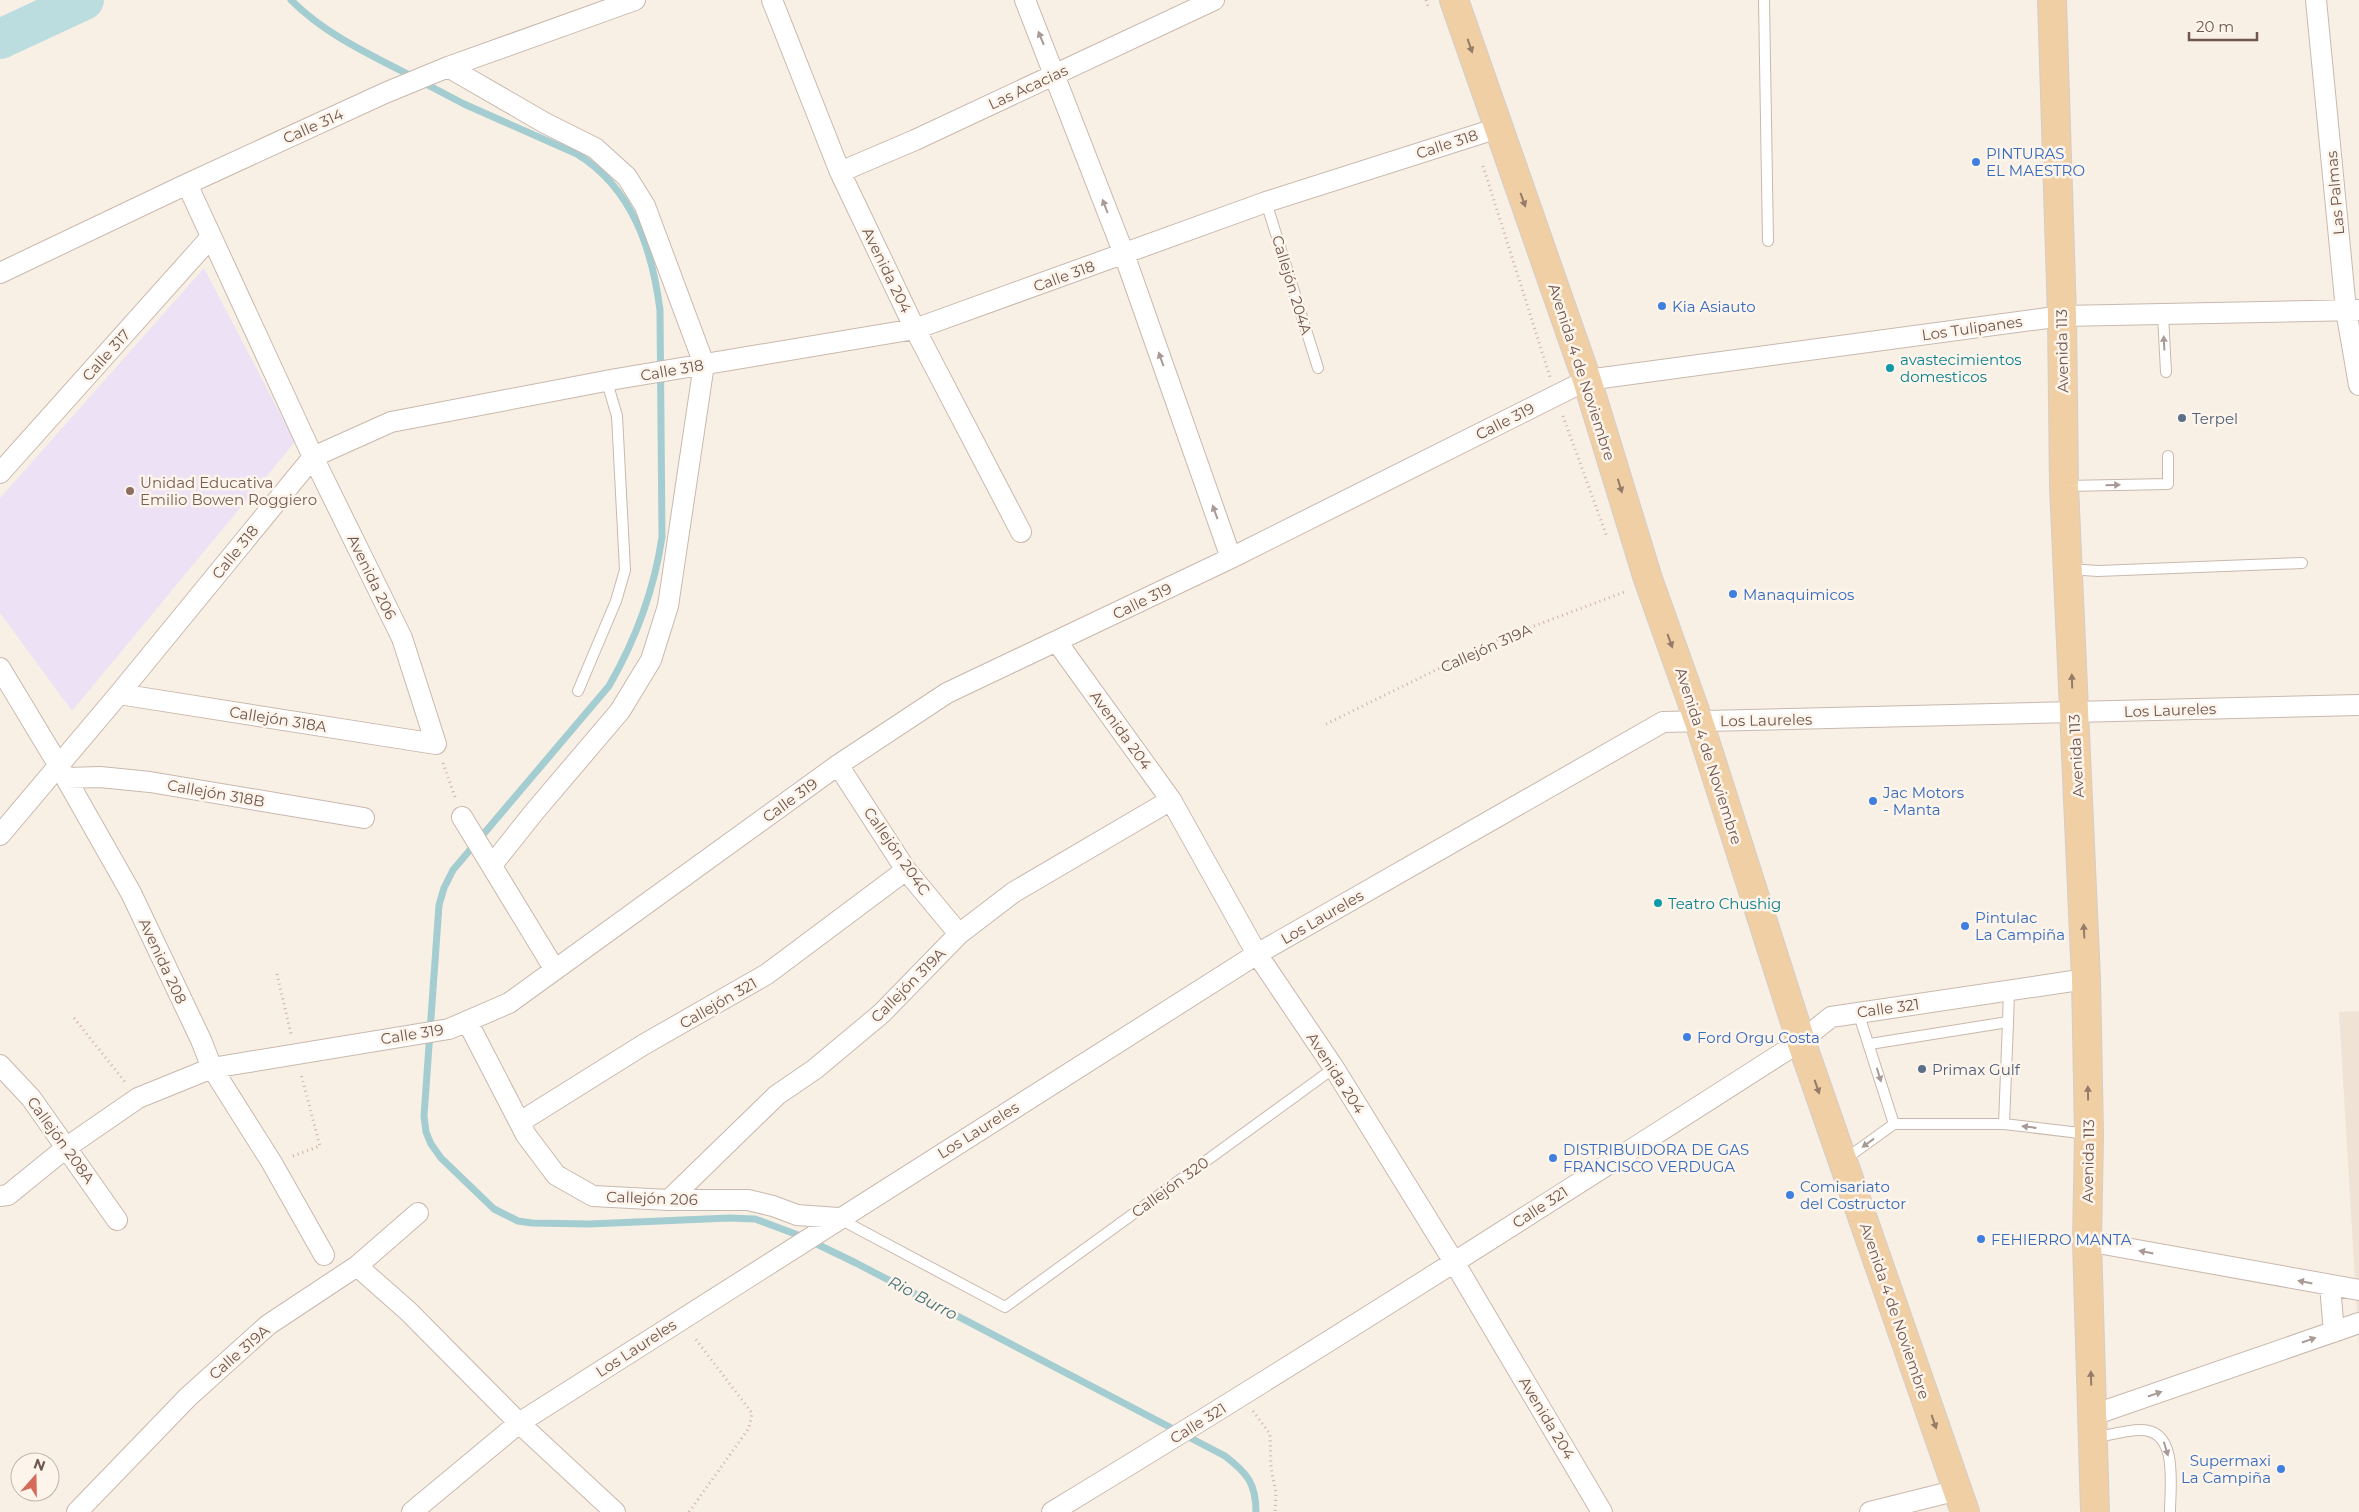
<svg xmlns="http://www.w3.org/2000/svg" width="2359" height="1512" viewBox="0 0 2359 1512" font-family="Montserrat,sans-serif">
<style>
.residential{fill:#f0e2d5}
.education{fill:#ede2f5}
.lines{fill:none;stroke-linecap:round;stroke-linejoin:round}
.stream{stroke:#a4cdd1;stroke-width:7}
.river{stroke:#bcdde0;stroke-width:40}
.service-casing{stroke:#c9b8ad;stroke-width:12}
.minor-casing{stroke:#c9b8ad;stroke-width:22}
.primary-casing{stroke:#d4cdca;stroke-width:30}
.path{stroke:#d0b2a4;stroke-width:3;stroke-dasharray:1 4;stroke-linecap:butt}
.service{stroke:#fff;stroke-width:10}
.minor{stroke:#fff;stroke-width:20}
.primary{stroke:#f0cfa5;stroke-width:28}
.oneway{fill:#a99a95}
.oneway2{fill:#967b68}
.shop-dot{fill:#3f7fe0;stroke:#fdf4eb;stroke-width:2}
.culture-dot{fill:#0f9aa8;stroke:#fdf4eb;stroke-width:2}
.service-dot{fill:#5c6f8a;stroke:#fdf4eb;stroke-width:2}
.education-dot{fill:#8d6e63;stroke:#fdf4eb;stroke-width:2}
.labels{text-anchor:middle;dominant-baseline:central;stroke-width:5;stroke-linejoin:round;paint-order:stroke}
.street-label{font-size:15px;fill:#6f574e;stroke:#fdf4eb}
.shop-label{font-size:15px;fill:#366cbe;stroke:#fdf4eb;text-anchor:start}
.culture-label{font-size:15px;fill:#0d838f;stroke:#fdf4eb;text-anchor:start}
.service-label{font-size:15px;fill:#4e5e75;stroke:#fdf4eb;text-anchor:start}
.education-label{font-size:15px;fill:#785e54;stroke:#fdf4eb;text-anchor:start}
.water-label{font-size:16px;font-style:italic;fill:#477479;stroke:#fdf4eb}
</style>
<rect width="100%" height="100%" fill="#f9f0e5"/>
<!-- residential -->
<path class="residential" d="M 2359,1011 L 2359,1348 L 2339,1012 Z"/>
<!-- education -->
<path class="education" d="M 204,268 L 295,442 L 72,711 L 0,613 L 0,498 Z"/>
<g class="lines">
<!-- stream -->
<path class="stream" d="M 291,0 C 326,35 369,54 413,77
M 422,82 L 464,104 L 577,154 C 632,188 652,248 660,310 L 662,537 C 654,591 636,639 609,686 L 453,870 L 444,888 L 439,905 L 424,1116 L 426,1132 L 431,1144 L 441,1158 L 494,1209 L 518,1221 L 532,1223 L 590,1224 L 729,1218 L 755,1219 L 798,1235 L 856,1263 L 1225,1456 C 1247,1473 1256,1483 1256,1512"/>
<!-- river -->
<path class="river" d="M 0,39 L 84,0"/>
<!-- service casing -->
<g class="service-casing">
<path id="service" d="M 1764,0 L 1768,241
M 1266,202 L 1318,368
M 2163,315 L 2166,372
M 2065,486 L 2168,484 L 2168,456
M 2069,569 L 2098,571 L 2302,563
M 578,691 L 616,601 L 625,570 L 617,416 L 607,382
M 1858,1012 L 1894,1124
M 1870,1044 L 2008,1022 L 2009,990
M 2004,1124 L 2008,1022
M 1844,1160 L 1894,1124 L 2004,1124 L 2088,1134
M 838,1218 L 1005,1307 L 1334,1068
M 2094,1438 C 2109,1435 2126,1430 2141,1430 C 2179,1430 2170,1486 2170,1512"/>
</g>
<!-- minor casing -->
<g class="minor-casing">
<path id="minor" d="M 772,0 L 840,172 L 915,329 L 1021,532
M 1025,0 L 1124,254 L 1231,558
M 2316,0 L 2346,310 L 2359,385
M 448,67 L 545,123 L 595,148 L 627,177 L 645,206 L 704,364 L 668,606 L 651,660 L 620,711 L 535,811 L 492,865
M 840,172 L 915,140 L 1214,0
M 0,273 L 187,184 L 385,93 L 448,67 L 635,0
M 0,473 L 211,237
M 1057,642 L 1171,800 L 1257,954 L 1334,1068 L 1454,1262 L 1602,1512
M 0,668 L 59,766 L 131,893 L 201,1040 L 212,1068 L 272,1163 L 324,1255
M 119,694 L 436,744 L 402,638 L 313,457 L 187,184
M 838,765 L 906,870 L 959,934
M 66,778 L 100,777 L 150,782 L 364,818
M 462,817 L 555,970
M 0,835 L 119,694 L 313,457 L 391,422 L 616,379 L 915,329 L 1266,202 L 1498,128
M 467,1021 L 526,1135 L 556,1175 L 593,1196 L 669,1200 L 748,1200 L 773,1206 L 797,1215 L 838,1218
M 0,1065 L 31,1098 L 117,1220
M 520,1122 L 643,1045 L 767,974 L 906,870
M 0,1196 L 8,1195 L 67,1147 L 138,1098 L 212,1068 L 449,1029 L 509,1003 L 838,765 L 947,693 L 1231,558 L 1587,380 L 2062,316 L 2359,310
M 669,1200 L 777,1095 L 815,1069 L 882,1013 L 959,934 L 1014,892 L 1171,800
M 2087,1241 L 2359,1290
M 357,1266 L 408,1311 L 519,1423 L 615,1512
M 2330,1286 L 2334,1332
M 2093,1415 L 2359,1323
M 77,1512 L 188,1397 L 268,1325 L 357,1266 L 418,1213
M 412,1512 L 519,1423 L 1257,954 L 1663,722 L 2359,705
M 1052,1512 C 1304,1359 1553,1200 1801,1041 L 1831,1017 L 2086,979
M 1870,1512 L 1958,1490"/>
</g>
<!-- primary casing -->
<g class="primary-casing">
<path id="primary" d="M 1454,0 L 1587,380 L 1648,579 L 1699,722 L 1801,1041 L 1965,1512
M 2052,0 L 2062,316 L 2064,486 L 2086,979 L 2089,1134 L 2087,1241 L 2095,1512"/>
</g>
<!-- path -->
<path class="path" d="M 1426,0 L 1429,9
M 1483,166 L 1550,377
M 1563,416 L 1607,537
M 1326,724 L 1497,640 L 1627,591
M 443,763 L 455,797
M 277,974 L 291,1034
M 74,1018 L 125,1082
M 293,1156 L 320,1146 L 301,1074
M 1253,1411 L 1270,1434 L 1271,1468 L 1276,1493 L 1275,1512
M 689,1512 L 749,1428 L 752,1413 L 694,1337"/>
<!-- service -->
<use href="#service" class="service"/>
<!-- minor -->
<use href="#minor" class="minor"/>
<!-- primary -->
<use href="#primary" class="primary"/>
</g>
<!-- one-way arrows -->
<defs><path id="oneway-solid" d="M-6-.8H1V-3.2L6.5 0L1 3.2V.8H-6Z" transform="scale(1.25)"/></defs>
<g class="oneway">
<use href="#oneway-solid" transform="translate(1041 38) rotate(-112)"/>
<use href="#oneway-solid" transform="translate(1105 206) rotate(-111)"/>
<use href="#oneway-solid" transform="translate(2164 343) rotate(-93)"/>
<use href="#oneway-solid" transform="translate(1161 359) rotate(-110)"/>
<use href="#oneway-solid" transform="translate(2113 485) rotate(-1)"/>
<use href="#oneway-solid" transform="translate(1215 512) rotate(-110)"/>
<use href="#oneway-solid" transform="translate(1879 1075) rotate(73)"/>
<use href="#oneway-solid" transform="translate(2029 1127) rotate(-173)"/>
<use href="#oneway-solid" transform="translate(1868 1143) rotate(144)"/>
<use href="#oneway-solid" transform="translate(2146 1252) rotate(-169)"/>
<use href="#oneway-solid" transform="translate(2305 1282) rotate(-169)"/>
<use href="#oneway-solid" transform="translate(2309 1340) rotate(-19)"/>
<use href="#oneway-solid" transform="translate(2155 1394) rotate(-19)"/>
<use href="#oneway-solid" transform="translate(2166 1449) rotate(73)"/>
</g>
<g class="oneway2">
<use href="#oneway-solid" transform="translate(1470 46) rotate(71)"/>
<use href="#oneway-solid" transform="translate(1523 200) rotate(70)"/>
<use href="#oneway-solid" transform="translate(1620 486) rotate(73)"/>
<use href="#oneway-solid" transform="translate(1670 641) rotate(70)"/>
<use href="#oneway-solid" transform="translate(2072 681) rotate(-92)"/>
<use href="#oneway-solid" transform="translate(2084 931) rotate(-93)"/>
<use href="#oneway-solid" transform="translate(1817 1087) rotate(71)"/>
<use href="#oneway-solid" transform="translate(2088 1093) rotate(-91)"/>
<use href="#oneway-solid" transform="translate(2091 1378) rotate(-92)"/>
<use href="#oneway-solid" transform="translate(1934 1422) rotate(71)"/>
</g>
<!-- markers -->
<g class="shop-dot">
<circle cx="1976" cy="162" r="5"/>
<circle cx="1662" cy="306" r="5"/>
<circle cx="1733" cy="594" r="5"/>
<circle cx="1873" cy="801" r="5"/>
<circle cx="1965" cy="926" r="5"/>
<circle cx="1687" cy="1037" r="5"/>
<circle cx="1553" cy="1158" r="5"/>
<circle cx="1790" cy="1195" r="5"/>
<circle cx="1981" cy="1239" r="5"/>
<circle cx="2281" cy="1469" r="5"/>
</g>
<g class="culture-dot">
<circle cx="1890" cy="368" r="5"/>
<circle cx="1658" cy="903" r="5"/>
</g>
<g class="service-dot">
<circle cx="2182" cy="418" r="5"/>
<circle cx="1922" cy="1069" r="5"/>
</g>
<circle class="education-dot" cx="130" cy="491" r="5"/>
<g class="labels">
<!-- street labels -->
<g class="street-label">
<text transform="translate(1028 87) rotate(-25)">Las Acacias</text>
<text transform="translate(313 126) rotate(-24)">Calle 314</text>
<text transform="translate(1447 144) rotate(-18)">Calle 318</text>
<text transform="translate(2335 193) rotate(-95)">Las Palmas</text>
<text transform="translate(887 270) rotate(64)">Avenida 204</text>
<text transform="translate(1064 276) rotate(-20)">Calle 318</text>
<text transform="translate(1292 285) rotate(73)">Callejón 204A</text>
<text transform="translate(1972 328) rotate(-8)">Los Tulipanes</text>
<text transform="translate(2062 351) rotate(-91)">Avenida 113</text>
<text transform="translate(106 355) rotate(-48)">Calle 317</text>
<text transform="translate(672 370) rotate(-10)">Calle 318</text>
<text transform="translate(1582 372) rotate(72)">Avenida 4 de Noviembre</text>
<text transform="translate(1505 421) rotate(-27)">Calle 319</text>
<text transform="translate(235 552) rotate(-51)">Calle 318</text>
<text transform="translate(372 577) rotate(64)">Avenida 206</text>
<text transform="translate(1142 601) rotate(-26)">Calle 319</text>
<text transform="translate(1486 648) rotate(-24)">Callejón 319A</text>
<text transform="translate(2170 710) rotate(-2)">Los Laureles</text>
<text transform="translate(278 719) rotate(9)">Callejón 318A</text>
<text transform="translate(1766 720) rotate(-1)">Los Laureles</text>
<text transform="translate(1121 730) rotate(54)">Avenida 204</text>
<text transform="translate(1709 756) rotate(72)">Avenida 4 de Noviembre</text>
<text transform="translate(2076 756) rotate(-93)">Avenida 113</text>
<text transform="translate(216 793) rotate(10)">Callejón 318B</text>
<text transform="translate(790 800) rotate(-36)">Calle 319</text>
<text transform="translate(897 851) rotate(55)">Callejón 204C</text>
<text transform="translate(1322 917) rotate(-30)">Los Laureles</text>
<text transform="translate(163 961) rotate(65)">Avenida 208</text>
<text transform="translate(908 985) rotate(-45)">Callejón 319A</text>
<text transform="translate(718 1003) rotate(-30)">Callejón 321</text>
<text transform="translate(1888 1008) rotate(-8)">Calle 321</text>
<text transform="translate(412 1034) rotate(-9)">Calle 319</text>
<text transform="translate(1336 1073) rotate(57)">Avenida 204</text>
<text transform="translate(978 1130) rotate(-32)">Los Laureles</text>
<text transform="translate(61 1140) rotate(54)">Callejón 208A</text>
<text transform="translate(2088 1161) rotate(-89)">Avenida 113</text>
<text transform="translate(1170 1187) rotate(-36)">Callejón 320</text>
<text transform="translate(652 1198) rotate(2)">Callejón 206</text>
<text transform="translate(1540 1207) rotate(-33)">Calle 321</text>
<text transform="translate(1895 1311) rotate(71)">Avenida 4 de Noviembre</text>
<text transform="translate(636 1348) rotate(-33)">Los Laureles</text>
<text transform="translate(239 1352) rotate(-41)">Calle 319A</text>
<text transform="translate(1547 1418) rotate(59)">Avenida 204</text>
<text transform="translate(1198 1423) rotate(-32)">Calle 321</text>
</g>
<!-- shop labels -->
<g class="shop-label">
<text x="1986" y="153">PINTURAS<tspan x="1986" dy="17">EL MAESTRO</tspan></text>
<text x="1672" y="306">Kia Asiauto</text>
<text x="1743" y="594">Manaquimicos</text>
<text x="1883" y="792">Jac Motors<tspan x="1883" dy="17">- Manta</tspan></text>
<text x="1975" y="917">Pintulac<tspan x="1975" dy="17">La Campiña</tspan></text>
<text x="1697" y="1037">Ford Orgu Costa</text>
<text x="1563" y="1149">DISTRIBUIDORA DE GAS<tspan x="1563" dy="17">FRANCISCO VERDUGA</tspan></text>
<text x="1800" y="1186">Comisariato<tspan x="1800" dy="17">del Costructor</tspan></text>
<text x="1991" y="1239">FEHIERRO MANTA</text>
<text x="2271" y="1460" text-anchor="end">Supermaxi<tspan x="2271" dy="17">La Campiña</tspan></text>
</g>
<!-- culture labels -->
<g class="culture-label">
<text x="1900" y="359">avastecimientos<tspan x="1900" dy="17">domesticos</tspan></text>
<text x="1668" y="903">Teatro Chushig</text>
</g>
<!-- service labels -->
<g class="service-label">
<text x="2192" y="418">Terpel</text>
<text x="1932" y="1069">Primax Gulf</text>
</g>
<!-- education labels -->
<g class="education-label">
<text x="140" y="482">Unidad Educativa<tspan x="140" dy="17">Emilio Bowen Roggiero</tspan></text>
</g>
<!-- water labels -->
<g class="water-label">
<text transform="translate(923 1298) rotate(28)">Rio Burro</text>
</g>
</g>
<!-- north arrow -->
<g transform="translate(35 1477) rotate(20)"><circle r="24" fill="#fdf4eb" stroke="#c4b5ac"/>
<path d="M0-4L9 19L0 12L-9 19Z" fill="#d56c59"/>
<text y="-8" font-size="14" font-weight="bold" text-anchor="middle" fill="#6f574e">N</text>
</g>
<!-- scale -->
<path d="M2189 32v8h68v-8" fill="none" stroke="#6f574e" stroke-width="2.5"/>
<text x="2196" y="32" font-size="15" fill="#6f574e" stroke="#fdf4eb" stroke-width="4" paint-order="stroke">20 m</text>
</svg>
